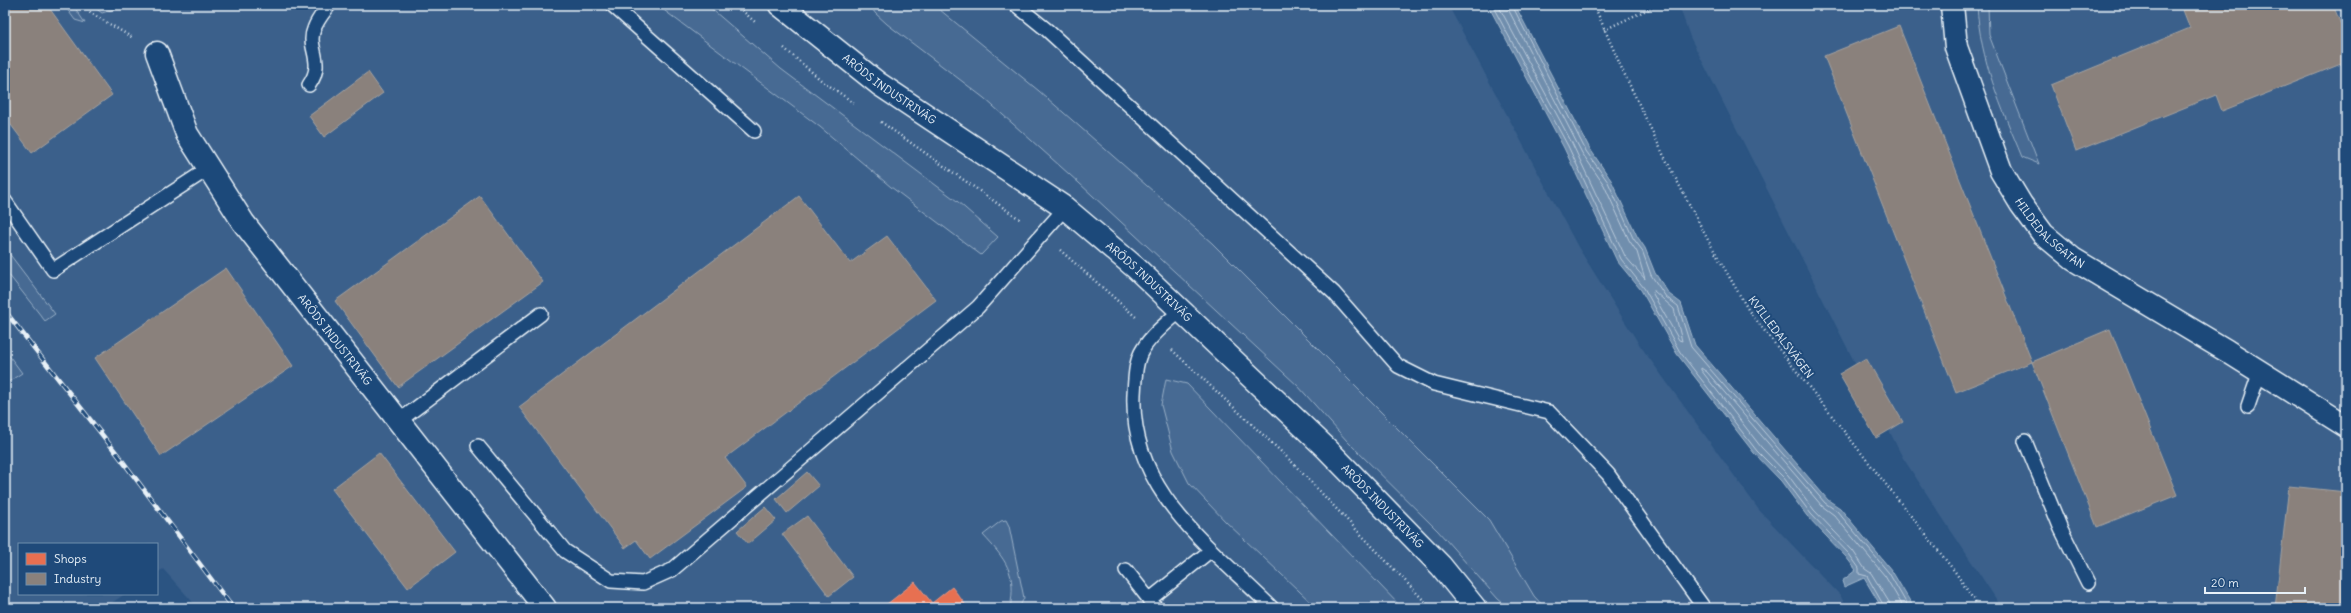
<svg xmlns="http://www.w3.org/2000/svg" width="2351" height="613" viewBox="0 0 2351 613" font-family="Delius,sans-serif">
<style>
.built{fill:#3a608b}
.green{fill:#476b93;stroke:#98aec6}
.water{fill:#708ead;stroke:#a0b6cb}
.shops{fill:#e76f51;stroke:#e79683}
.industry{fill:#8a817c;stroke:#a6a3a1}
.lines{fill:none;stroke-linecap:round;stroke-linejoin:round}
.shore{stroke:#b8c9da;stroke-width:1}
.lane-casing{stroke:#e8f1f8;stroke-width:16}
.street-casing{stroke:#e8f1f8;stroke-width:25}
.path{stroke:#e8f1f8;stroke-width:2.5;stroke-dasharray:1 3;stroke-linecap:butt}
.lane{stroke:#1f4a7a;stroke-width:13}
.street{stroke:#1f4a7a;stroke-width:22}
.rail-casing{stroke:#e8f1f8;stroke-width:4.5}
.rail{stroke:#1f4a7a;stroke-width:3;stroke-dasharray:9;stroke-linecap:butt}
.labels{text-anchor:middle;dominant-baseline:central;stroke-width:4;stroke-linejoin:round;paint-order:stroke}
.street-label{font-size:11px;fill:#e8f1f8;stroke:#1f4a7a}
</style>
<rect width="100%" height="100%" fill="#2b5482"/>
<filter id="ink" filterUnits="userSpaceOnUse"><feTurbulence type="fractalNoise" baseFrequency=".025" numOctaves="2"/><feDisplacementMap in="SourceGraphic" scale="8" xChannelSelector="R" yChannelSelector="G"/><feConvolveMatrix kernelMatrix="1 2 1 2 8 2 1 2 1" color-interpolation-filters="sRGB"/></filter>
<g filter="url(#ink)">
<!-- built -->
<path class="built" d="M 5,5 L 1448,5 L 1578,247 L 1639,344 L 1759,510 L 1840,595 L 1847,608 L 198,608 L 163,569 L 157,573 L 157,544 L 19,544 L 19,594 L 125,594 L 104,608 L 5,608 L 5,384 L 22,373 L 5,350 Z
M 1679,5 L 2346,5 L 2346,608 L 2002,608 L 1903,458 L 1690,37 Z"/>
<!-- green -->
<path class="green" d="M 64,5 L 73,5 L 85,23 L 75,20 Z
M 91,5 L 120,5 L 121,7 L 102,13 Z
M 657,5 L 707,5 L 781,69 L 957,201 L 998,237 L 981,255 L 891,187 L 820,127 Z
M 870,5 L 934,5 L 1039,91 L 1212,243 L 1489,520 L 1534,596 L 1545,608 L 1509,608 L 1498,599 L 1438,531 L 1347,441 L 1298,386 L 1079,183 L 984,98 L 887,24 L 875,13 Z
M 1977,5 L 1988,5 L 1989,35 L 2039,164 L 2022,157 C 2001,106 1980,61 1977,5 Z
M 5,248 L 55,314 L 45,321 L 5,270 Z
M 5,350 L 22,373 L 5,384 Z
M 1166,379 L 1187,384 L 1402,608 L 1317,608 L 1226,522 L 1189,483 L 1173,451 L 1161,405 Z
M 1006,520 L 1009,526 L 1024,598 L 1019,608 L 1010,608 C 1017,573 1006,560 983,535 L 1001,521 Z"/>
<!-- water -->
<path class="water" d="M 1488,5 L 1515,5 L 1590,149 L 1611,180 L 1637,236 L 1645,248 L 1655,273 L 1669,294 L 1681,303 L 1695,345 L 1828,500 L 1840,508 L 1892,571 L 1914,608 L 1882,608 L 1864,578 L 1844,587 L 1842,581 L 1856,570 L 1846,557 L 1807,516 L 1781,481 L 1754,453 L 1677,354 L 1641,290 L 1617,261 L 1564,148 Z"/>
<!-- shops -->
<path class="shops" d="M 915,582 L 932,603 L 952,587 L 968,608 L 882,608 Z"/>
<!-- industry -->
<path class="industry" d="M 5,5 L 47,5 L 112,95 L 32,153 L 5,117 Z
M 2181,5 L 2333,5 L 2346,37 L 2346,62 L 2222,111 L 2216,95 L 2076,151 L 2051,85 L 2190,28 Z
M 1899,26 L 2032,362 L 1956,392 L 1824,56 Z
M 368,72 L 383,93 L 324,137 L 309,116 Z
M 480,196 L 543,282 L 398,387 L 335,301 Z
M 799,196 L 850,263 L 887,236 L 936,300 L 725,458 L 747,487 L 650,559 L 636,540 L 625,548 L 519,407 Z
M 226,268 L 293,366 L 161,456 L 95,358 Z
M 2110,329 L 2177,495 L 2097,527 L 2032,362 Z
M 1866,358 L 1903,422 L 1876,438 L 1839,374 Z
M 379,453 L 455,552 L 408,588 L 332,489 Z
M 807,472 L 819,486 L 787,513 L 776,499 Z
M 2289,486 L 2346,492 L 2346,608 L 2275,608 Z
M 765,507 L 776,520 L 748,544 L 737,531 Z
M 807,516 L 853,577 L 829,596 L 782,534 Z"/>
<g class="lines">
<!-- shore -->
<path class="shore" d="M 1492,5 L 1568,146 L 1621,259 L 1644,288 L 1680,352 L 1757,451 L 1784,478 L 1811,514 L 1849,554 L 1859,568 L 1859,574 L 1867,576 L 1885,608
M 1498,5 L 1572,143 L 1625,256 L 1645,279 L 1637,252 L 1629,240 L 1604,185 L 1582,153 L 1506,5
M 1512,5 L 1586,151 L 1608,182 L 1633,238 L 1642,250 L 1651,275 L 1666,297 L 1678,306 L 1691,347 L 1825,503 L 1837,511 L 1889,573 L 1909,608
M 1654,291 L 1674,309 L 1682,341 L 1679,340 L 1653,294 Z
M 1891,608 L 1889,602 L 1871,573 L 1865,569 L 1853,551 L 1814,510 L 1788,475 L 1761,447 L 1701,370 L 1701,368 L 1707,372 L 1822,506 L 1834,515 L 1885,576 L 1904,608"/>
<!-- lane casing -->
<g class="lane-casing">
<path id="lane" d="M 612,5 L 754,131
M 1016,5 L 1047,30 L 1334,293 L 1398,366 L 1434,384 L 1549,412 L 1608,474 L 1704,608
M 309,85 C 326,61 306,48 314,29 C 317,20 324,12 329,5
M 5,201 L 53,270 L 208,169
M 1181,310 C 1168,322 1152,334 1143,349 C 1135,361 1135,380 1134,394 C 1130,492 1210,546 1272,608
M 2248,406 L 2260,371
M 399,421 L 541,314
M 2025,441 L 2061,529 L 2088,583
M 478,446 L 565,551 L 611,581 L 643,583 L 672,570 L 978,307 L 1065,208
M 1126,570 L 1156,608
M 1149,600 L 1210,551"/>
</g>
<!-- street casing -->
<g class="street-casing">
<g id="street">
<path id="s1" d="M 780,5 L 879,84 L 1065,208 L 1136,268 L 1327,449 L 1441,566 L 1475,608"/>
<path id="s2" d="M 1952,5 L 1956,47 L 2001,171 L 2021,204 L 2043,234 L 2073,259 L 2227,351 L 2346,426"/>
<path id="s3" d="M 157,53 L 187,134 L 243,222 L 545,608"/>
</g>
</g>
<!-- path -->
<path class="path" d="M 85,5 L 91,13 L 133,38
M 736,5 L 755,22
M 1594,5 L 1622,69 L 1664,156 L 1708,240 L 1749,311 L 1956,573 L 1979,608
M 1604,30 L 1657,5
M 784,48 L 821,80 L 854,103
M 881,122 L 1021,220
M 1060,250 L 1137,318
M 1172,350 L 1289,459 L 1431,608"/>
<!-- lane -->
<use href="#lane" class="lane"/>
<!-- street -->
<use href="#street" class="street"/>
<!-- rail casing -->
<g class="rail-casing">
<path id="rail" d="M 5,311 L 118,455 L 233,608"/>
</g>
<!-- rail -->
<use href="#rail" class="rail"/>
</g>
</g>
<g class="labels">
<!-- street labels -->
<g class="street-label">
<text stroke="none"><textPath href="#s1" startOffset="138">ARÖDS INDUSTRIVÄG</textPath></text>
<text stroke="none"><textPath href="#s2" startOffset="254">HILDEDALSGATAN</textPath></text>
<text stroke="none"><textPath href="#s1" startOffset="462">ARÖDS INDUSTRIVÄG</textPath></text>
<text transform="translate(1781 337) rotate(53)">KVILLEDALSVÄGEN</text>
<text stroke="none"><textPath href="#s3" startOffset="340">ARÖDS INDUSTRIVÄG</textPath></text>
<text stroke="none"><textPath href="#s1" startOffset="786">ARÖDS INDUSTRIVÄG</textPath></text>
</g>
</g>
<!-- margin -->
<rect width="2351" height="613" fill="none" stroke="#1f4a7a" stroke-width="20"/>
<rect x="10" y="10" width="2331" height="593" fill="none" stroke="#e8f1f8" stroke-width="1.5" filter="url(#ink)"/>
<!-- legend -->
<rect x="18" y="543" width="140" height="52" fill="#1f4a7a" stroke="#6f8dac"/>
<rect x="26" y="553" width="20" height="12" fill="#e76f51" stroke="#6f8dac"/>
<text x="54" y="563" font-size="12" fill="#e8f1f8">Shops</text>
<rect x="26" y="573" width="20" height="12" fill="#8a817c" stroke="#6f8dac"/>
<text x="54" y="583" font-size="12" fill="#e8f1f8">Industry</text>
<!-- scale -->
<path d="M2205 587v6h100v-6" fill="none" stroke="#e8f1f8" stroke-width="2"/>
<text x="2211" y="587" font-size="12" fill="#e8f1f8" stroke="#1f4a7a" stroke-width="3" paint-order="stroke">20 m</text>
</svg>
